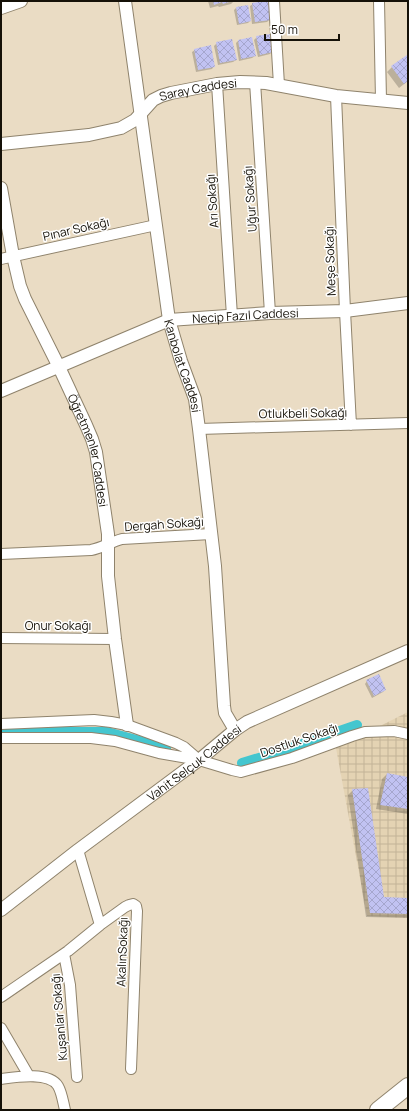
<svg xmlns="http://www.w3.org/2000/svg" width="409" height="1111" viewBox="0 0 409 1111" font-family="Manrope,sans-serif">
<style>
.industrial{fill:url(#industrial-grid)}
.shadow{fill:#0003}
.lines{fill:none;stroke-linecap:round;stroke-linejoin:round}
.canal{stroke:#44c6cf;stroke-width:10}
.building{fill:url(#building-cross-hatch)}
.minor-casing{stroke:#8f836c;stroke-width:12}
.tertiary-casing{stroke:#8f836c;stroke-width:14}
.trunk-casing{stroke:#8f836c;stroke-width:18}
.minor{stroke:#fff;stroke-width:10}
.tertiary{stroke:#fff;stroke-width:12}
.trunk{stroke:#fff;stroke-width:16}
.labels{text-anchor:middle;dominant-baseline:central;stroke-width:3;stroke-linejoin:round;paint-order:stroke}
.street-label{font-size:12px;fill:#151108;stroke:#fff}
</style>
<defs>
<pattern id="industrial-grid" width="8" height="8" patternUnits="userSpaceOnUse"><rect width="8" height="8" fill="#e4d3b3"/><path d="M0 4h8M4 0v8" fill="none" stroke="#c3b498"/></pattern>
<pattern id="building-cross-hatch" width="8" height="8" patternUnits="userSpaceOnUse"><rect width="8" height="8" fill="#c1c2f2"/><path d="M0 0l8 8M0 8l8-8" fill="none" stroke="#a5a6ce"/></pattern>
</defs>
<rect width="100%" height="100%" fill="#eadcc4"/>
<!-- industrial -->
<path class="industrial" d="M 408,712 L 408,918 L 367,916 L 336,748 Z"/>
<!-- shadow -->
<path class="shadow" d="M 208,1 L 234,1 L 231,4 L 219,7 L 218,6 L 210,8 Z
M 253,4 L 270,19 L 267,22 L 252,24 L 250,6 Z
M 236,8 L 250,21 L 248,23 L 237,25 L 234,10 Z
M 257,37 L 272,52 L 270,54 L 258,57 L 254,40 Z
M 251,38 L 255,56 L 252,58 L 239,61 L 236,43 L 238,41 Z
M 217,43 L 236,60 L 233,62 L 218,65 L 214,46 Z
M 195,50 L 214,66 L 212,69 L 196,72 L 192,52 Z
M 407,56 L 408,81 L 399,88 L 387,72 L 392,67 Z
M 367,681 L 385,690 L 383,692 L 372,698 L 365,684 Z
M 387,774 L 408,778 L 408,814 L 376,809 L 382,779 Z
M 353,790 L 384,898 L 408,899 L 408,918 L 366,917 L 348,795 Z"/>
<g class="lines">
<!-- canal -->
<path class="canal" d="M 1,732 L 107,732 L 166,748
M 242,763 L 279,752 L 357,725"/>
</g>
<!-- building -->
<path class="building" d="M 213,1 L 232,1 L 223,4 L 222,2 L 214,5 Z
M 264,1 L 268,1 L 271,20 L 255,22 L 252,3 Z
M 248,5 L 251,21 L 239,24 L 236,7 Z
M 270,34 L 273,52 L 260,55 L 256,36 Z
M 252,37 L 256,56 L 241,59 L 238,40 Z
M 232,39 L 237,60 L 220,63 L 216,42 Z
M 211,45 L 215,67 L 198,70 L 194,49 Z
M 407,55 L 408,81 L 404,84 L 391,66 Z
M 379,674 L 386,690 L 374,696 L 366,680 Z
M 387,773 L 408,777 L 408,809 L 380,805 Z
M 368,788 L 384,897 L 408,898 L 408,914 L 370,913 L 352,789 Z"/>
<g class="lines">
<!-- minor casing -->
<g class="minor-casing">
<path id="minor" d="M 274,1 L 279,85
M 379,1 L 381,100
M 255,82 L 270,313
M 217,84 L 232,316
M 336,96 L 345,311 L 351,425
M 1,259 L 156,225
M 199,429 L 408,423
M 1,554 L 91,550 C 102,548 111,542 122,539 L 211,534
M 1,638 L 115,639
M 1,724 L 94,720 L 111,722 L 127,725 L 176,743 L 184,747 L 199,760
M 1,738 L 91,738 L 115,741 L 159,753 L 199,760 L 232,770 L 241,772 L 292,758 L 352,736 L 365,732 L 394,731 L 408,734
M 78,850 L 100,925
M 64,954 L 70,985 L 77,1077
M 1,997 L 68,951 L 100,925 L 125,907 L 129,905 L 133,904 L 136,906 L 137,911 L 131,1069
M 1,1028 L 29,1076
M 1,1079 C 15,1077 49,1071 58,1086 C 62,1093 63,1102 65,1110"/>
</g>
<!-- tertiary casing -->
<g class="tertiary-casing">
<g id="tertiary">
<path id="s1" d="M 125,1 L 169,320 L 181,361 L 195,399 L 199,429 L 215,566 L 224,706 L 225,713 L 235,730"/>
<path d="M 1,8 L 21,1"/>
<path id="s2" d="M 1,144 L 89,135 L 121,128 L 135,120 L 153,100 L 161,96 L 171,93 L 217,84 L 240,82 L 266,83 L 336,96 L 408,103"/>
<path id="s3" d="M 1,188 L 13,256 L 20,286 L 25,299 L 59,367 L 86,425 L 92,439 L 96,452 L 108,534 L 108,576 L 115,639 L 127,725"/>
<path id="s4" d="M 1,391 L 169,320 L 270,313 L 345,311 L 408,303"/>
<path id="s5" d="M 1,910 L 78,850 L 199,760 L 235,730 L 247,722 L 408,651"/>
</g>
</g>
<!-- trunk casing -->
<g class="trunk-casing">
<path id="trunk" d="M 378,1110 L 408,1086"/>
</g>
<!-- minor -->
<use href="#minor" class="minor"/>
<!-- tertiary -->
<use href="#tertiary" class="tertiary"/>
<!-- trunk -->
<use href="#trunk" class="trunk"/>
</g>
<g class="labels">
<!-- street labels -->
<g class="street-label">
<text stroke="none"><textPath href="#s2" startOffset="211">Saray Caddesi</textPath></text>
<text transform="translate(250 199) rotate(-94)">Uğur Sokağı</text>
<text transform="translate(212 201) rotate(-94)">Arı Sokağı</text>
<text transform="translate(76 229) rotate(-13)">Pınar Sokağı</text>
<text transform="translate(330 261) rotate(-92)">Meşe Sokağı</text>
<text stroke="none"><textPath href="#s4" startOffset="259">Necip Fazıl Caddesi</textPath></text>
<text stroke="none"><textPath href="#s1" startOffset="370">Kanbolat Caddesi</textPath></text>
<text transform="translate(303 413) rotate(-1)">Otlukbeli Sokağı</text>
<text stroke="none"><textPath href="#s3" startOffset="279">Öğretmenler Caddesi</textPath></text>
<text transform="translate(164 524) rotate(-4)">Dergah Sokağı</text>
<text x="58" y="625">Onur Sokağı</text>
<text transform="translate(299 740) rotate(-19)">Dostluk Sokağı</text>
<text stroke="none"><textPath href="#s5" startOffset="243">Vahit Selçuk Caddesi</textPath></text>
<text transform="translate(122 952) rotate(-88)">AkalınSokağı</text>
<text transform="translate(59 1017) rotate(-95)">Kuşanlar Sokağı</text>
</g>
</g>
<!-- border -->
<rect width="409" height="1111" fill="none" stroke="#151108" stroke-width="4"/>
<!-- scale -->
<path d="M265 34v6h74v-6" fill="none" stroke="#151108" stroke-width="2"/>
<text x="271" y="34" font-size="12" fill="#151108" stroke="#ffffff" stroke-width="3" paint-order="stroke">50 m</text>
</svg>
